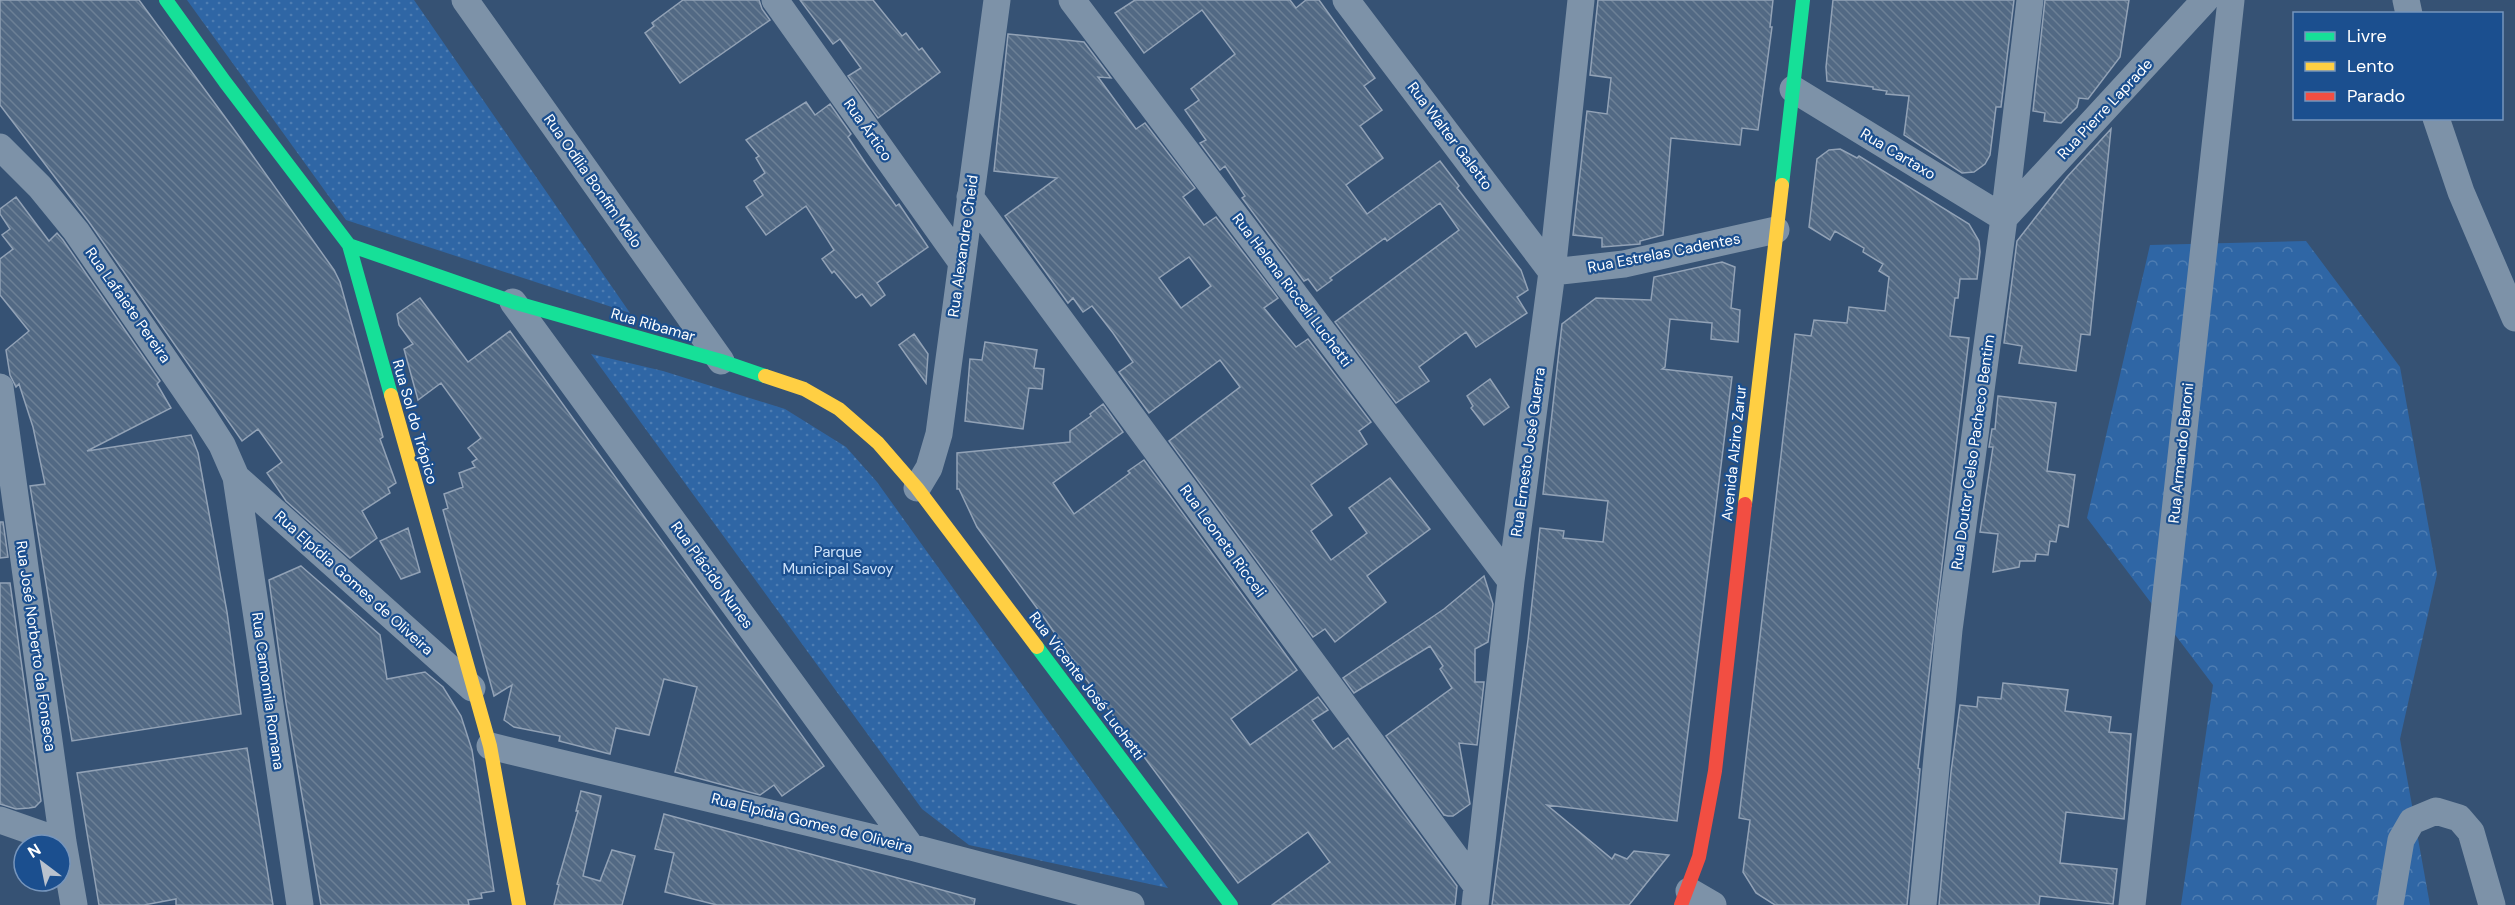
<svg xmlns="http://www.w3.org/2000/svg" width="2515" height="905" viewBox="0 0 2515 905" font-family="'DM Sans',sans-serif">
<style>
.grass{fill:url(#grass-dots)}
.forest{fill:url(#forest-crowns)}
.building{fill:url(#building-back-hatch);stroke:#92a2b6;stroke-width:1.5;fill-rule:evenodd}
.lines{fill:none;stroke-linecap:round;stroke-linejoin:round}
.street{stroke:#7d92a8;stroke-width:27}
.fast{stroke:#16e098;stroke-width:14}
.slow{stroke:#ffcf43;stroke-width:14}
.jam{stroke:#f24e42;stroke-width:14}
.labels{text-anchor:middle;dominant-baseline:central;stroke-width:4.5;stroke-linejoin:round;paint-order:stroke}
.street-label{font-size:15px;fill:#fff;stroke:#1b4f8f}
.park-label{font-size:15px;fill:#cfe3fa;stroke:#1b4f8f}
</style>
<defs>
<pattern id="grass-dots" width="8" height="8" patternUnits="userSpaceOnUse" patternTransform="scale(1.5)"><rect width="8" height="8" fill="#2f66a5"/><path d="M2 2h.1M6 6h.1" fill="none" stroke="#4e7db2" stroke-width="1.8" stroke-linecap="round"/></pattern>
<pattern id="forest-crowns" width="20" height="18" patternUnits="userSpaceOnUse" patternTransform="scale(1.5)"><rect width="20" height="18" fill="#2f66a5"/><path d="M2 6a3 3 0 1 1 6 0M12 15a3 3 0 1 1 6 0" fill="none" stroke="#4e7db2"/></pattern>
<pattern id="building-back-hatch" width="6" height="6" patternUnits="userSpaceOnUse" patternTransform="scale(1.5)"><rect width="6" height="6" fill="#526984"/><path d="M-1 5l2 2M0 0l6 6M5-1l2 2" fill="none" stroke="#6c8096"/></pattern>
</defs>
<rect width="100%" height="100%" fill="#365274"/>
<!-- grass -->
<path class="grass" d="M 187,0 L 414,0 L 630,313 L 346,220 Z
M 591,354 L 663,371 L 785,409 L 846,447 L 877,482 L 1168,888 L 969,845 L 922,809 Z"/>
<!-- forest -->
<path class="forest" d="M 2306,241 L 2400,367 L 2437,574 L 2400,739 L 2430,905 L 2181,905 L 2213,685 L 2087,518 L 2150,245 Z"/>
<!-- building -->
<path class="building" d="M 0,0 L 139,0 L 233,128 L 334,270 L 340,282 L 383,437 L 380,439 L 396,483 L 388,488 L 390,493 L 362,511 L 377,538 L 350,558 L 286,501 L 267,473 L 282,462 L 258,429 L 242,441 L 89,222 L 0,105 Z
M 683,0 L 759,0 L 762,9 L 770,20 L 680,83 L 645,33 L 654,26 L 652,23 Z
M 800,0 L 873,0 L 902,36 L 906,33 L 919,50 L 922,48 L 940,72 L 878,118 L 848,76 L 861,68 L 840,39 L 833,44 Z
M 1135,0 L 1290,0 L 1296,8 L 1306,0 L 1319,0 L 1375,78 L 1364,86 L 1382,110 L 1360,126 L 1383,158 L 1346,185 L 1367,214 L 1440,161 L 1459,186 L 1457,188 L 1521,270 L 1528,290 L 1517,297 L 1527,313 L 1476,347 L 1466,332 L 1419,367 L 1429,381 L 1396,403 L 1335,322 L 1459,230 L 1440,203 L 1387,241 L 1385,238 L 1330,278 L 1332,280 L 1317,291 L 1308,279 L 1304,281 L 1242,198 L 1245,196 L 1225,166 L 1220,170 L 1200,143 L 1206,140 L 1185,110 L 1199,100 L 1191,89 L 1235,54 L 1202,10 L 1144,53 L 1115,13 Z
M 1598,0 L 1773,0 L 1770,27 L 1772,27 L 1758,130 L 1742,128 L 1740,145 L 1671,138 L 1663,235 L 1640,241 L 1640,244 L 1602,247 L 1602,238 L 1573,235 L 1587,111 L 1607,114 L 1611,78 L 1590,75 Z
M 1833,0 L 2014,0 L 2001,107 L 1996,107 L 1990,155 L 1985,164 L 1974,172 L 1962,173 L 1904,135 L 1909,96 L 1886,94 L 1887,91 L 1873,89 L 1873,87 L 1827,81 L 1826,67 Z
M 2045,0 L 2129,0 L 2120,57 L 2088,99 L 2079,98 L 2077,107 L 2061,123 L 2044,121 L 2045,113 L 2033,111 Z
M 1008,34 L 1084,42 L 1111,78 L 1098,77 L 1136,129 L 1145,123 L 1195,188 L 1183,197 L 1204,225 L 1216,217 L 1278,298 L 1264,308 L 1296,347 L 1308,339 L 1371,422 L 1359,431 L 1367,444 L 1311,485 L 1332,515 L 1311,531 L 1331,560 L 1367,533 L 1349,508 L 1390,478 L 1430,529 L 1367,576 L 1386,602 L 1335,642 L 1325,629 L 1313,637 L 1169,441 L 1240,387 L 1220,360 L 1149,413 L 1119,372 L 1133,362 L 1113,333 L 1092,306 L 1083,312 L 1073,298 L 1068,303 L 1005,216 L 1057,178 L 994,171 ZM 1189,257 L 1211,286 L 1181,308 L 1159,278 Z
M 806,102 L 815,115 L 830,104 L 851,134 L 848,137 L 866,164 L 896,206 L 899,204 L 928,247 L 877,283 L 885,295 L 871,306 L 862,294 L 856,298 L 834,271 L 832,273 L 822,259 L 834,250 L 806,206 L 766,235 L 746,207 L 763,195 L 754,181 L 765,173 L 756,158 L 759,156 L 746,140 Z
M 2111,129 L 2090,335 L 2081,334 L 2076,371 L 2019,363 L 2022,346 L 2004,343 L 2017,241 L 2067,177 Z
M 1840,149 L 1857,158 L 1859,156 L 1969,224 L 1979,241 L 1980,252 L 1977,279 L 1960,279 L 1958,298 L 1955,298 L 1950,336 L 1969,338 L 1920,751 L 1918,768 L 1920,769 L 1907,905 L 1775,905 L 1756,893 L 1743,872 L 1750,820 L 1739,818 L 1795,334 L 1811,336 L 1814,320 L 1847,323 L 1849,307 L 1885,311 L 1889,277 L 1879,271 L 1883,264 L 1863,252 L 1864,248 L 1835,231 L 1830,240 L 1809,227 L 1817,159 L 1829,150 Z
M 16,197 L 49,241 L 57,233 L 63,240 L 160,381 L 157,384 L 171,408 L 87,451 L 191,435 L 198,453 L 227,612 L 241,714 L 72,741 L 30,486 L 45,484 L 33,427 L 19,384 L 16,387 L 10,375 L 6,350 L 29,331 L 0,295 L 0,259 L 13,249 L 2,235 L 10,229 L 0,214 L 0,209 Z
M 1722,262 L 1735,267 L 1731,308 L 1740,310 L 1738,342 L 1711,339 L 1712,323 L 1670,319 L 1665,367 L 1662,369 L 1732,377 L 1677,821 L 1547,805 L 1612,859 L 1615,854 L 1627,859 L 1634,851 L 1669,855 L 1629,905 L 1492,905 L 1528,640 L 1540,528 L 1564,531 L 1563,538 L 1603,542 L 1608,501 L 1543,494 L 1562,324 L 1596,298 L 1651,300 L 1654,277 Z
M 420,298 L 468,362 L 510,331 L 824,766 L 782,796 L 774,785 L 760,795 L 675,772 L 697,687 L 664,679 L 649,735 L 616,728 L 610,754 L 559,741 L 560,736 L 514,727 L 504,720 L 512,685 L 494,696 L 443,510 L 448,508 L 444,494 L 463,487 L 459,473 L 475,467 L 472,462 L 477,459 L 468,448 L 481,438 L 441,383 L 418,400 L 404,349 L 413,344 L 399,325 L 397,314 Z
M 914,334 L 928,354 L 926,383 L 899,345 Z
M 985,342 L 1037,350 L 1034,368 L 1044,369 L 1042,389 L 1029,388 L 1023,429 L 965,421 L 970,359 L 982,360 Z
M 1490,379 L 1509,407 L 1484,425 L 1471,408 L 1473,406 L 1467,396 Z
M 1998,396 L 2056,403 L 2047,471 L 2075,475 L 2068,527 L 2059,525 L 2056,542 L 2050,541 L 2048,555 L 2036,554 L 2035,561 L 2020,561 L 2019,567 L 1993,572 L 1998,534 L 1980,532 L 1993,447 L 1989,447 L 1992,429 L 1995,429 Z
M 1103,404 L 1123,432 L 1053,483 L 1074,514 L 1130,473 L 1128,471 L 1144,460 L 1297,670 L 1231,719 L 1250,745 L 1318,697 L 1328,710 L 1312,720 L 1333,749 L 1348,738 L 1457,886 L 1455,905 L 1272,905 L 1330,862 L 1308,832 L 1238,883 L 1083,675 L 1045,619 L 977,527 L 959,489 L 957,489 L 957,453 L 1070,442 L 1070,431 L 1091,416 L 1090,414 Z
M 0,522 L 3,522 L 8,557 L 0,558 Z
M 408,528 L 420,572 L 401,579 L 380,541 Z
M 301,566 L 380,635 L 387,679 L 425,672 L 443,687 L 461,716 L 472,750 L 494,891 L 481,893 L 482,898 L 468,900 L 469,905 L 321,905 L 286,703 L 269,580 Z
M 1484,576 L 1493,604 L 1488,642 L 1475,649 L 1475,682 L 1484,682 L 1477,745 L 1459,743 L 1470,804 L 1453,816 L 1448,816 L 1444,815 L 1386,736 L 1452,688 L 1440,669 L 1443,666 L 1430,646 L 1354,693 L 1343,678 L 1444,609 Z
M 0,583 L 10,583 L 41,801 L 35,807 L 29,808 L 16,809 L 0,804 Z
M 2003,683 L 2068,690 L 2065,711 L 2111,717 L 2109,732 L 2131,734 L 2124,819 L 2066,812 L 2060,863 L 2117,869 L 2113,904 L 2040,896 L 2039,905 L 1939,905 L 1951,772 L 1960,705 L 1977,707 L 1978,697 L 2001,699 Z
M 247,748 L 273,905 L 176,905 L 176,899 L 144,905 L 99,905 L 77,773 Z
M 581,791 L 601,796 L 583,876 L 600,881 L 612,850 L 635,856 L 622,905 L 554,905 L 559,885 L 557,884 L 578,811 L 576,811 Z
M 664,814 L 975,899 L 974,905 L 717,905 L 665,892 L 674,853 L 655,849 Z"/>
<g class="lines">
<!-- street -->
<path class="street" d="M 465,0 L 721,361
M 775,0 L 960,260
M 1072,0 L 1511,581
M 1346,0 L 1552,272 L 1624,264 L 1776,230
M 2406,0 L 2409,14
M 1793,89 L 2004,218 L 2205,0
M 2436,118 L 2461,192 L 2515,318
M 0,147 L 40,187 L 76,231 L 204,417 L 222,445 L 236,477 L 300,905
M 970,197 L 1476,885
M 513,302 L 911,847
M 0,387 L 63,842 L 74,905
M 236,477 L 472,688
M 917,488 L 929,468 L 939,434 L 997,0
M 490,746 L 911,847 L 1131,905
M 0,820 L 63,842
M 1689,891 L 1713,905
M 1475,905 L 1511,581 L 1552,272 L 1581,0
M 1923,905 L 1949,630 L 2004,218 L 2030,0
M 2132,905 L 2231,0
M 2390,905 L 2401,840 L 2412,821 L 2436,811 L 2459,818 L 2471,832 L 2492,905"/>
<!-- fast -->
<path class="fast" d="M 166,0 L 225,82 L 349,245 L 391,395
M 1782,185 L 1803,0
M 349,245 L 513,302 L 721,361 L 765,376
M 1037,647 L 1231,905"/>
<!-- slow -->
<path class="slow" d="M 765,376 L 804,389 L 839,409 L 878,443 L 917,488 L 1037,647
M 391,395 L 490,746 L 519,905
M 1745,504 L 1782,185"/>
<!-- jam -->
<path class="jam" d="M 1681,905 L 1699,857 L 1715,771 L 1745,504"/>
</g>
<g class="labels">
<!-- street labels -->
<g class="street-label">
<text transform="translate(2105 109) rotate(-47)">Rua Pierre Laprade</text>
<text transform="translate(868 130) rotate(55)">Rua Ártico</text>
<text transform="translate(1450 136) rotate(53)">Rua Walter Galetto</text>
<text transform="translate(1898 154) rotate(31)">Rua Cartaxo</text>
<text transform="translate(593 181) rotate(55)">Rua Odília Bonfim Melo</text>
<text transform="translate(963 246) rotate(-82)">Rua Alexandre Cheid</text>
<text transform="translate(1664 253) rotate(-11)">Rua Estrelas Cadentes</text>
<text transform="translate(1292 290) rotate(53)">Rua Helena Ricceli Luchetti</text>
<text transform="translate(128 305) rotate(55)">Rua Lafaiete Pereira</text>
<text transform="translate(653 325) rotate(16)">Rua Ribamar</text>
<text transform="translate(415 422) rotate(74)">Rua Sol do Trópico</text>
<text transform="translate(1528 452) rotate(-82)">Rua Ernesto José Guerra</text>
<text transform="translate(1973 452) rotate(-82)">Rua Doutor Celso Pacheco Bentim</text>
<text transform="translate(1734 453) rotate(-84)">Avenida Alziro Zarur</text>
<text transform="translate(2181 453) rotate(-84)">Rua Armando Baroni</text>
<text transform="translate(1223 541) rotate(54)">Rua Leoneta Ricceli</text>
<text transform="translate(712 575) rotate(54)">Rua Plácido Nunes</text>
<text transform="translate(354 583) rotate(42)">Rua Elpídia Gomes de Oliveira</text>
<text transform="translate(36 646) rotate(82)">Rua José Norberto da Fonseca</text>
<text transform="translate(1087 686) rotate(53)">Rua Vicente José Luchetti</text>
<text transform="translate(268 691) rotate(82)">Rua Camomila Romana</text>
<text transform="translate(812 823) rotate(14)">Rua Elpídia Gomes de Oliveira</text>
</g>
<!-- park labels -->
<g class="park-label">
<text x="838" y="552">Parque<tspan x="838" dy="17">Municipal Savoy</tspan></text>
</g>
</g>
<!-- legend -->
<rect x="2293" y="12" width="210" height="108" fill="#1b4f8f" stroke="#7695bc" stroke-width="1.5"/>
<rect x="2305" y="32" width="30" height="9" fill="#16e098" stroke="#7695bc" stroke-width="1.5"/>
<text x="2347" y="42" font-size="18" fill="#ffffff">Livre</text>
<rect x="2305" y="62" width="30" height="9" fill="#ffcf43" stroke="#7695bc" stroke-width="1.5"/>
<text x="2347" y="72" font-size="18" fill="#ffffff">Lento</text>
<rect x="2305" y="92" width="30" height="9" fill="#f24e42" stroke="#7695bc" stroke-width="1.5"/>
<text x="2347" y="102" font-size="18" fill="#ffffff">Parado</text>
<!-- north arrow -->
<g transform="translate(42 863) rotate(328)"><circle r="28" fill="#1b4f8f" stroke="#7695bc" stroke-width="1.5"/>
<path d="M0-4.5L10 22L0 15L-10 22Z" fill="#b9c2ce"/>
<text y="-9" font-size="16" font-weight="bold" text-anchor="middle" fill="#ffffff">N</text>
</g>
</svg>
